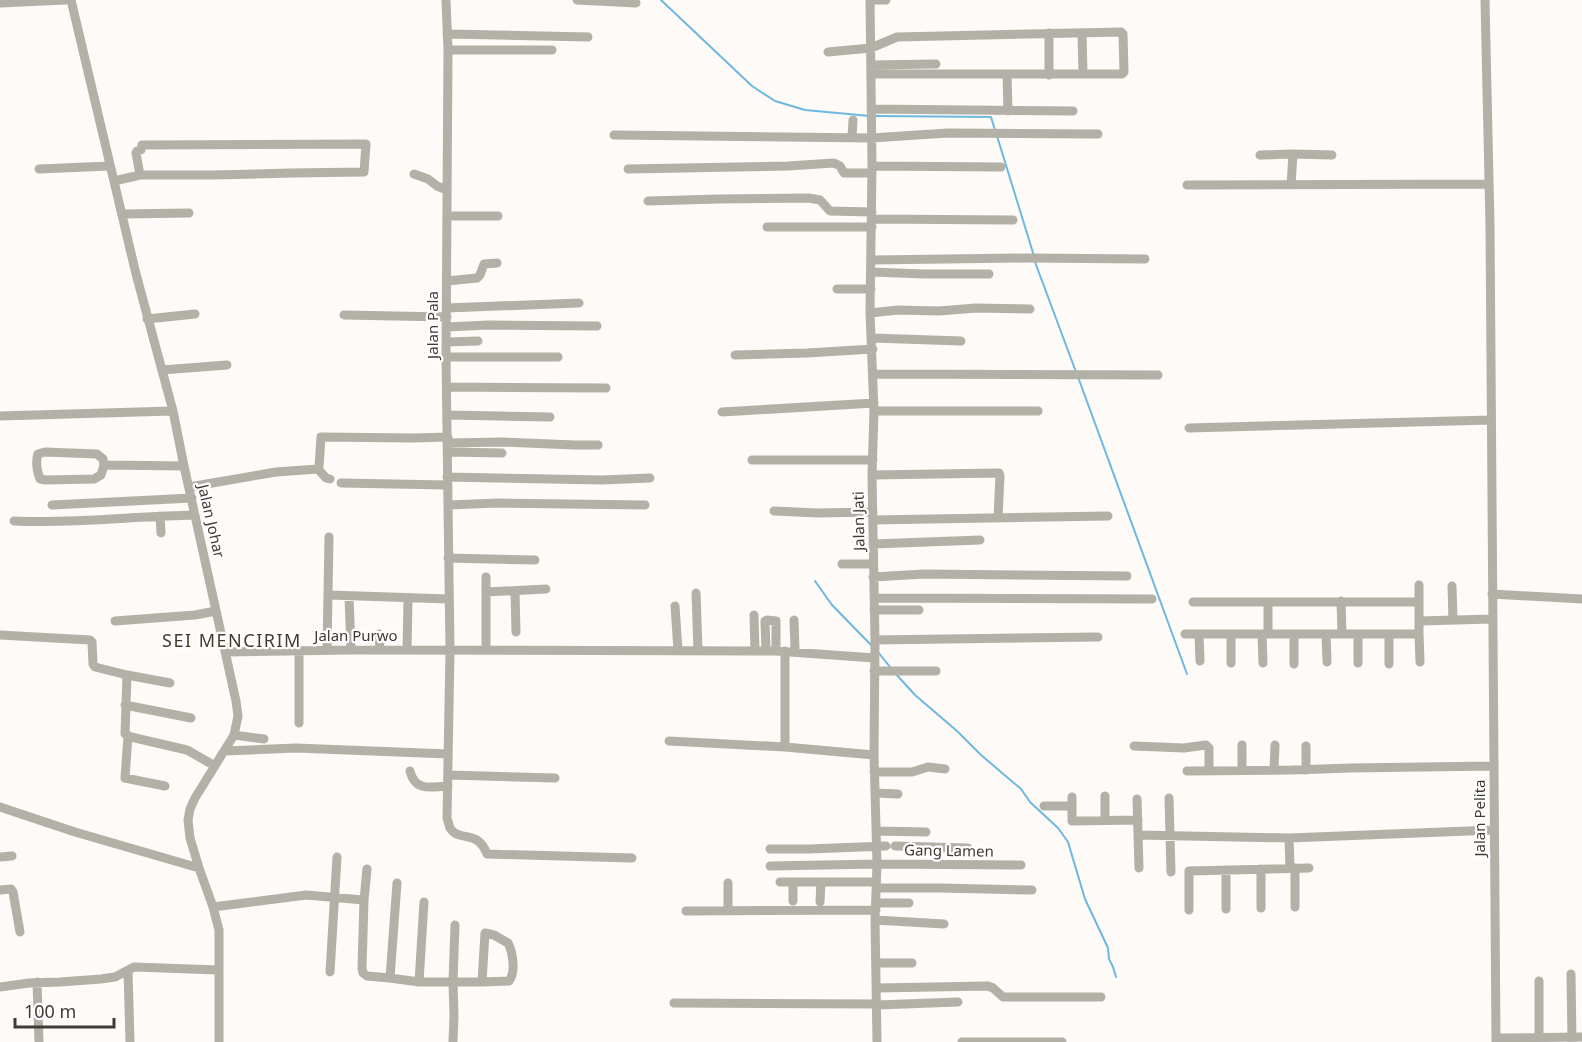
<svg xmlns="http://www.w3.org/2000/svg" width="1582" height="1042" viewBox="0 0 1582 1042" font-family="'Noto Sans',sans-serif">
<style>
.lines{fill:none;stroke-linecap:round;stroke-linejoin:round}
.stream{stroke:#6db7e0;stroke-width:2}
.minor{stroke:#b2b0a7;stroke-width:9}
.labels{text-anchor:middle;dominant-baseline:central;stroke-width:4.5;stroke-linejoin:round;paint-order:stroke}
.street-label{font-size:15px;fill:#403a34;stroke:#fff}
.quarter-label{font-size:18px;letter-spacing:1.5px;fill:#463a2c;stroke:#fff}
</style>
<rect width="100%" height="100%" fill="#fdfaf7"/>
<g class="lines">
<!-- stream -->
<path class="stream" d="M 661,0 L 752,86 L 775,101 L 805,110 L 870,116
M 876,116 L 991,117 L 995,130
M 997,136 L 1034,256
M 1035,262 L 1076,372
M 1078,377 L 1187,674
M 815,581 L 832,605 L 872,646
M 878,652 L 890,667
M 895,673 L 915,695 L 957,731 L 981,755 L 1021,789 L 1030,802 L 1058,828 L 1068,842 L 1085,899 L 1108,948 L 1109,959 L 1113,967 L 1116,977"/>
<!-- minor -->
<path class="minor" d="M 71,0 L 136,274 L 173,411 L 184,466 L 236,701 L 238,716 L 234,735 L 195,798 L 190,809 L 188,820 L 190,838 L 199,868 L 213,907 L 219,930 L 219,1042
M 446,0 L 448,50 L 446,357 L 450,650 L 447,818 C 448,821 449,825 450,828 C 459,843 477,828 487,854 L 632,858
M 577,0 L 636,3
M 870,0 L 872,166 L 870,313 L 874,411 L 872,475 L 875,640 L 874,755 L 877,864 L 875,920 L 877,1042
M 870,0 L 886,0
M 1485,0 L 1490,225 L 1496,1042
M 0,3 L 66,0
M 1049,33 L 1049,75
M 1082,33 L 1083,74
M 447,34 L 588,37
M 448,50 L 552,50
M 828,52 L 871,48 L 897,37 L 1121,32 L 1123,34 L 1124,72 L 1122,74 L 871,74
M 871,65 L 936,64
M 1007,74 L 1008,111
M 871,109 L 1073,111
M 614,135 L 871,138 L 948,133 L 1098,134
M 852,137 L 853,120
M 1260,155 L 1293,154
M 872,166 L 1001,167
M 39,169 L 110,166
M 628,169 L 788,166 L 834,163 L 840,166 L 844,173 L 872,173
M 414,174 L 428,179 L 437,186 L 447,190
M 114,181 L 140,175 L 213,175 L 291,173 L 364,172 L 366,144 L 142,145 L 141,150 L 137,151 L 136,153 L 140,175
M 1187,185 L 1489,184
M 1291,185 L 1293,154 L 1332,155
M 648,201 L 719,199 L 809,198 L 820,200 L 830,211 L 872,212
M 122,214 L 189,213
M 447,216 L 498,216
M 872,219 L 1013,220
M 767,227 L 872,227
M 871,260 L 1027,258 L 1145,259
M 871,272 L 924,274 L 989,274
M 447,281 L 477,278 L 480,275 L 484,264 L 497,263
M 837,289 L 871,289
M 447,308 L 579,303
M 870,313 L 898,310 L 939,311 L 976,308 L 1030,309
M 344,315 L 447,317
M 147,319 L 195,314
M 447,327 L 489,325 L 597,326
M 872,338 L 961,341
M 446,342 L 478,341
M 735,355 L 807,353 L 873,349
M 446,357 L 558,357
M 162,370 L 227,365
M 873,374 L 1158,375
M 447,387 L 606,388
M 874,411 L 1038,411
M 722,412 L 874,403
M 448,415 L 550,417
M 0,416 L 173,411
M 1189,428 L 1491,420
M 448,443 L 502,442 L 575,445 L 598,445
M 448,452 L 502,453
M 752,460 L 873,460
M 104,465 L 101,475 L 94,479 L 46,480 L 40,479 C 37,471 35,463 38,454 L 45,452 L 97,454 L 103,459 L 104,465 L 184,466
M 318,469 L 319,467 L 321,437 L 414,438 L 448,437
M 318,469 L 326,478 L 330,479
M 872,475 L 999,473 L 1000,476 L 998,518
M 447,477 L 602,480 L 650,478
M 341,483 L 447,485
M 189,487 L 276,472 L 318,469
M 52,505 L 192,498
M 448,505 L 498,503 L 645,505
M 774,511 L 818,513 L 873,512
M 160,516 L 161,533
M 873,520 L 1108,516
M 14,521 C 74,524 135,516 195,515
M 873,544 L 980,540
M 448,558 L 535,560
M 842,564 L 873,564
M 486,577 L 486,650
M 873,577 L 924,574 L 1127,576
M 1419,585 L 1419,602
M 1452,586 L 1453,620
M 515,591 L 516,632
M 486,592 L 546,589
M 696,593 L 698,651
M 1492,594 L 1582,599
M 329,595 L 449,599
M 349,596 L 351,650
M 874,598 L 1152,599
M 1341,601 L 1342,634
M 1268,602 L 1268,634
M 675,606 L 678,650
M 874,610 L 919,610
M 754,615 L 755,651
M 794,620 L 795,651
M 115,621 L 195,615 L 216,611
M 1419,621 L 1492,619
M 379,634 L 380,650
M 1185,634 L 1419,634 L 1419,602 L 1193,602
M 1199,634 L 1200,661
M 1231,634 L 1231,663
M 1262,634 L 1263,663
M 1294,634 L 1294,664
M 1326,634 L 1327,662
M 1358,634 L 1358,663
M 1389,634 L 1389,664
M 1419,634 L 1420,662
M 0,635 L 90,640 L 92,642 L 93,664 L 95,667 L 127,675
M 875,640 L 1098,637
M 327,650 L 329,537
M 407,650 L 408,599
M 766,651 L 765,621 L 767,620 L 776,621 L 776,651
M 785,651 L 785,747
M 226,652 L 351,650 L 776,651 L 875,658
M 874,671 L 936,671
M 170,683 L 127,675 L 125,734 L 131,737 L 187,750 L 215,766
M 125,705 L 191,718
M 299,723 L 299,650
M 234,735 L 264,739
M 128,736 L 125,778 L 165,786
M 669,741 L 785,747 L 874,755
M 1242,745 L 1242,770
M 1134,746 L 1184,748 L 1206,745 L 1209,748 L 1209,770
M 1306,746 L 1306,770
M 224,751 L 296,748 L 448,754
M 1274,770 L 1275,745
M 410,771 C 415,792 431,787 448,786
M 1187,771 L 1292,770 L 1350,768 L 1493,766
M 874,772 L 912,772 L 928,767 L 945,769
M 448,775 L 555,778
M 875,793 L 898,794
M 1105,796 L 1105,820
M 1072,797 L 1072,821 L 1138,820
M 1169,798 L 1171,872
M 1137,799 L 1139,868
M 1044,806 L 1072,806
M 0,807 L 75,832 L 199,868
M 876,831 L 926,832
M 1138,835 L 1289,838 L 1494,830
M 1289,838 L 1290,868
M 895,846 L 968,848
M 770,849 L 809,849 L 886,846
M 0,857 L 12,856
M 770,866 L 877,864 L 1021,865
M 367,869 L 364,900 L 362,968 L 363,973 L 367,976 L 390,978 L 397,883
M 1261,869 L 1261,908
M 1226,870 L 1226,909
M 780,882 L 876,882
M 728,883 L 728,910
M 876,888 L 940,888 L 1032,890
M 0,890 L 11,889 L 13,892 L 20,932
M 793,901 L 793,882
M 820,902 L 821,882
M 876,903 L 909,903
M 213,907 L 306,895 L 364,900
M 1295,907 L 1295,868
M 1189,910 L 1189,871 L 1309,868
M 686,911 L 876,910
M 875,920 L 944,924
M 876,963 L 912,963
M 128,970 L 130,1042
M 330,972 L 337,857
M 1571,974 L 1572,1042
M 390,978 L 419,982 L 424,902
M 37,982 L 39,1042
M 419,982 L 453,982 L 455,925
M 0,987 L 29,983 L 60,982 L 101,979 L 115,977 L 134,967 L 219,970
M 877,988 L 988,986 L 993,988 L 1003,997 L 1101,997
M 674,1003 L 877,1004
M 877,1005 L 958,1002
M 1496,1038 L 1582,1037
M 453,1042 L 454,1016 L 453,982 L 482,982 L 485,933 L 494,935 L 508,943 C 513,953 516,972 509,981 L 482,982
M 962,1042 L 1062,1042
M 1539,1042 L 1539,981"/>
</g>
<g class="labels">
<!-- street labels -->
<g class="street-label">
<text transform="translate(432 325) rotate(-90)">Jalan Pala</text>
<text transform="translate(212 521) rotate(77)">Jalan Johar</text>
<text transform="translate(858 521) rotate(-91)">Jalan Jati</text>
<text x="356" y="635">Jalan Purwo</text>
<text transform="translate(1479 818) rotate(-90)">Jalan Pelita</text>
<text transform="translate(949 850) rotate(1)">Gang Lamen</text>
</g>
<!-- quarter labels -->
<g class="quarter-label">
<text x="232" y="640">SEI MENCIRIM</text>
</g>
</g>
<!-- scale -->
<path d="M15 1018v9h99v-9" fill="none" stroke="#403a34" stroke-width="3"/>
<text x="24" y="1018" font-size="18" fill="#403a34" stroke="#ffffff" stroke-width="4.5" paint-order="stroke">100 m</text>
</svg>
